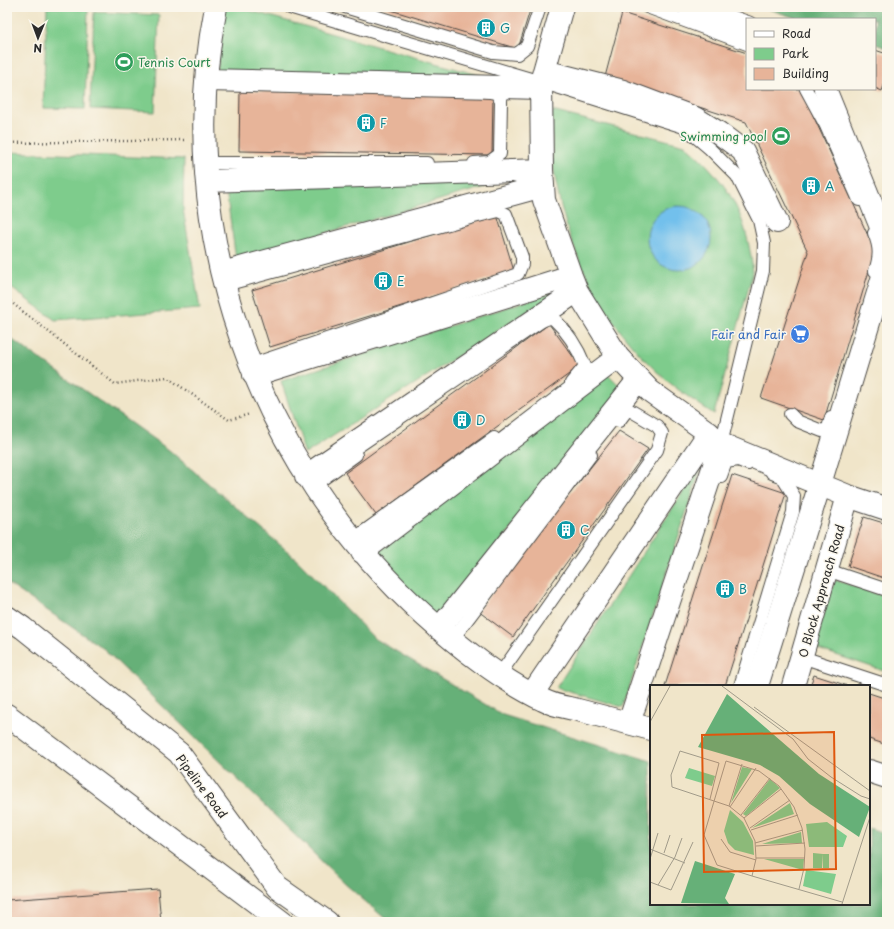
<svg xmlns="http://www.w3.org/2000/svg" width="894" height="929" viewBox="0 0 894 929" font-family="'Playpen Sans',sans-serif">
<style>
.green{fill:#7ecc8c;stroke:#547c5c}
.forest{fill:#66b078;stroke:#486e52}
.water{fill:#72c0ec;stroke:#4e768c}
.building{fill:#e7b499}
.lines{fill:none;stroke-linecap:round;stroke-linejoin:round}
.service-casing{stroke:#494743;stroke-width:14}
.minor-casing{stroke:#494743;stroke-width:24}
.secondary-casing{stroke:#494743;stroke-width:24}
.path{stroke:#494743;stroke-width:2.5;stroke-dasharray:1 3;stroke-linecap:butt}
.service{stroke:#fff;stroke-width:12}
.minor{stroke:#fff;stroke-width:22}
.secondary{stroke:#fff;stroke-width:22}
.labels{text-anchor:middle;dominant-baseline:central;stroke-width:3;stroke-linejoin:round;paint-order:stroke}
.culture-label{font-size:12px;fill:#0d838f;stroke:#fbf7ec;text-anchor:start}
.leisure-label{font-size:12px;fill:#27864d;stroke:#fbf7ec;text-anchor:start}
.shop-label{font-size:12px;fill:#366cbe;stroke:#fbf7ec;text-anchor:end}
.street-label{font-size:12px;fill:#2b2b2b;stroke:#fbf7ec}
.inset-road{fill:none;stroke:#a19b8a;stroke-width:1}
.view{fill:#df570e;fill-opacity:0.15;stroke:#df570e;stroke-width:2}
.inset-edge{fill:none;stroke:#2b2b2b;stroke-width:2}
</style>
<rect width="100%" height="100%" fill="#fbf7ec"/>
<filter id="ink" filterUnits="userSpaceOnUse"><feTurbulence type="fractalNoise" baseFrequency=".025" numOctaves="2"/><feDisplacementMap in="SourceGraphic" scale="8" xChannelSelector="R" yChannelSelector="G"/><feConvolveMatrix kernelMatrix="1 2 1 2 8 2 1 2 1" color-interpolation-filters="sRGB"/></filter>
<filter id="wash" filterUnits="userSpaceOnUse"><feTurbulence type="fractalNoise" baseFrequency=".012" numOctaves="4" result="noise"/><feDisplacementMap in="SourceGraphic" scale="16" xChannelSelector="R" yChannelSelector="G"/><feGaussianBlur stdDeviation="0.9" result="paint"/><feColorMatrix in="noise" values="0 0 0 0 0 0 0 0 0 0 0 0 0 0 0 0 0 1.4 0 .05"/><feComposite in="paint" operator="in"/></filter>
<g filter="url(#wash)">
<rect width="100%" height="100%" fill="#f0e5c9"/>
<!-- green -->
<path class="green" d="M 47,7 L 88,9 L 85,109 L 43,108 Z
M 224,7 L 237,7 L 489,78 L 217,72 Z
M 94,12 L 159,15 L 155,112 L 90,109 Z
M 552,111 L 685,145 C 729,182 747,215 753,272 L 714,414 C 697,403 680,392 665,379 C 604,326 566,251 554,171 C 551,151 552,131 552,111 Z
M 7,152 L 184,159 L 183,209 L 200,309 L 55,320 L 7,285 Z
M 498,183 L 236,259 L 225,184 Z
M 563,289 L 305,454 L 281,381 Z
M 607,373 L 623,389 L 438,620 L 372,557 Z
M 703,461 L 623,707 L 556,688 Z
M 835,580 L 887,597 L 887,672 L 812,647 Z"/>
<!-- forest -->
<path class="forest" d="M 762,7 L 887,7 L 887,48 L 875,44 L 875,19 L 799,19 Z
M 7,336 L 169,450 L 299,561 L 374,638 L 503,715 L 651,761 L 651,904 L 869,904 L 869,828 L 887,834 L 887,908 L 879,922 L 389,922 L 344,883 L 104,649 L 7,583 Z"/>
<!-- water -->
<path class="water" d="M647 238a32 32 0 1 1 64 0a32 32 0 1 1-64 0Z"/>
<g id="blocks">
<!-- building -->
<path class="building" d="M 381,7 L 531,7 L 518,49 Z
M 622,13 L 747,53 L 747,89 L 801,89 L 875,251 L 824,420 L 761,398 L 808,252 L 746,122 L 605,77 Z
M 875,50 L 887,54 L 887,77 L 882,91 L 875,88 Z
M 240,91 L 493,95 L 492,155 L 239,151 Z
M 497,215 L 514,271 L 270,347 L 252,290 Z
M 549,324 L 580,366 L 376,515 L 345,473 Z
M 619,431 L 648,449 L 513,637 L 478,611 Z
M 732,475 L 786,493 L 725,686 L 665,686 Z
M 864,517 L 887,524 L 887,579 L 848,566 Z
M 814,675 L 848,686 L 810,686 Z
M 869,693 L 887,699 L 887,745 L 869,739 Z
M 158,889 L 161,922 L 7,922 L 7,900 Z"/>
</g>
</g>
<g filter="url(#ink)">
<use href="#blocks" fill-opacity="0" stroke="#494743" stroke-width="1"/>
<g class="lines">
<!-- service casing -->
<g class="service-casing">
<path id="service" d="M 289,7 L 541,82 L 684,127 L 710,149 L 737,176 L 759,220 L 764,243 L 763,271 L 721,444
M 345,7 L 493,52 L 517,54 L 527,46 L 540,7
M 647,7 L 747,44
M 806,89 L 826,126 L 859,200
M 206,163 L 427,163
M 474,163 L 489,162 L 500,154 L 501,101 L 496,93 L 485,91
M 874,233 C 880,248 880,256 875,271
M 225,285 L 474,217 L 499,211 L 506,214 L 522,257 L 522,264 L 518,274 L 250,365
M 541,321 L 552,317 C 566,330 578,348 585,366 L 571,383
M 790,414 L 797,421 L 822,431 L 828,428 L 831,417
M 721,476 L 726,462 L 738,460 L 748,464
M 313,486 L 356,455
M 352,540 L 494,438
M 827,570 L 887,590
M 452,640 L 591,455
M 802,657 L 887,685
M 500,674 L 657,450 L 662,433 L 657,426 L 628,409 L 619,421
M 740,686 L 793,512 L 794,496 L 782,477 L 772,473"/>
</g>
<!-- minor casing -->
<g class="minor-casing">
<path id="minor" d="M 216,7 C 171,231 258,465 425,616 C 458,646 503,681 543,700 C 552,705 564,707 574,709 C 600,716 625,722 651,729
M 562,7 L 541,82 L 542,170 L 544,200 L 571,276 L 577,291 L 618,357 L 650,391 L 709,433 L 721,444 L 848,496 L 887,509
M 689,7 L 747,27
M 544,71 L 623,91 L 695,118 L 719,133 L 743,151 L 777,222
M 207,80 L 541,88
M 825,89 L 887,242
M 207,181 L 542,170
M 222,273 L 543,186
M 254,375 L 571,276
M 306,476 L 577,291
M 362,552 L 618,357
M 439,629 L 639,379
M 757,686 L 820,484 L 887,263
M 793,686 L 848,496
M 532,694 L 709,433
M 629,723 L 721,444
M 869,771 L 887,777"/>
</g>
<!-- secondary casing -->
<g class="secondary-casing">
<path id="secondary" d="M 7,617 L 23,628 L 179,753 L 277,887 L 327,922
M 7,715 L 282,922"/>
</g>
<!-- path -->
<path class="path" d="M 7,143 L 184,140
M 7,299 L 115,384 L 167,377 L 229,420 L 250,414"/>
<!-- service -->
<use href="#service" class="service"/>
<!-- minor -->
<use href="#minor" class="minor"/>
<!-- secondary -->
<use href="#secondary" class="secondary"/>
</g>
</g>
<!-- icons -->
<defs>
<g id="building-disc" transform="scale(1)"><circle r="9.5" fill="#0f9aa8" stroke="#fbf7ec"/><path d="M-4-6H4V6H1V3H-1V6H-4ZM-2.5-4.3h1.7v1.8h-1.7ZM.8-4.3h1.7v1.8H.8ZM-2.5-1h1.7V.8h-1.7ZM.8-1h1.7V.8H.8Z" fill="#fff"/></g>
<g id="stadium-disc" transform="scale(1)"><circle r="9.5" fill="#2e9e5b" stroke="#fbf7ec"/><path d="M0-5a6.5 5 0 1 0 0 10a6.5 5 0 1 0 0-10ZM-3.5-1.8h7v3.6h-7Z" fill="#fff"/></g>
<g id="supermarket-disc" transform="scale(1)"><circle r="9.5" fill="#3f7fe0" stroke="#fbf7ec"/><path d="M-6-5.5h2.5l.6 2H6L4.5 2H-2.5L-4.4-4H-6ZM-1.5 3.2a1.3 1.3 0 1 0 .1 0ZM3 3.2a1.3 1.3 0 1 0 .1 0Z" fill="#fff"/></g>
</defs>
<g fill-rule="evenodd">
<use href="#building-disc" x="486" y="28"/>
<use href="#stadium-disc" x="124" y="62"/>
<use href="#building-disc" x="366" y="123"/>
<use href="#stadium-disc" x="781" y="136"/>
<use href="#building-disc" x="811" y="186"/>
<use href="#building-disc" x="383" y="281"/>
<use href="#supermarket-disc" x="800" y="334"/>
<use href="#building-disc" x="462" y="420"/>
<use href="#building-disc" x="566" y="530"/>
<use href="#building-disc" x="725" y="589"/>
</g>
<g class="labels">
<!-- culture labels -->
<g class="culture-label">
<text x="500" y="28">G</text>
<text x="380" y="123">F</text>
<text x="825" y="186">A</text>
<text x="397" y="281">E</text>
<text x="476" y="420">D</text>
<text x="580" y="530">C</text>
<text x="739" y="589">B</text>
</g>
<!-- leisure labels -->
<g class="leisure-label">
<text x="138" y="62">Tennis Court</text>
<text x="767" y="136" text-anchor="end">Swimming pool</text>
</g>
<!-- shop labels -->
<g class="shop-label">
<text x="786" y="334">Fair and Fair</text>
</g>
<!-- street labels -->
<g class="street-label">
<text transform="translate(821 591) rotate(-74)">O Block Approach Road</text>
<text transform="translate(202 786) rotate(53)">Pipeline Road</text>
</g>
</g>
<!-- overview -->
<g transform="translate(650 685)">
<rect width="220" height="220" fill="#f0e5c9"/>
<path d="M 92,82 L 102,84 L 81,118 ZM 39,83 L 65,91 L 62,101 L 35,93 ZM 120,94 L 130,103 L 96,131 L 93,129 ZM 140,118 L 144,129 L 102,143 ZM 80,125 L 93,137 L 103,156 L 104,170 L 85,165 L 78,158 L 74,146 ZM 177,137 L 197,151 L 193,162 L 159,162 L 156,139 ZM 151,147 L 152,158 L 112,159 ZM 163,168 L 173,169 L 172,183 L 163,183 ZM 173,169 L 179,169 L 179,183 L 173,183 ZM 114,174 L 154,174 L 153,185 ZM 156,185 L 186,189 L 181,209 L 153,201 Z" fill="#7ecc8c"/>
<path d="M 77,9 L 169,89 L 220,122 L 209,152 L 160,119 L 129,91 L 110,80 L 48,62 ZM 45,176 L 85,189 L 75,213 L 79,219 L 31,218 Z" fill="#66b078"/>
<path class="inset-road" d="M 72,1 L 143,54 L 158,74 L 181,92 L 211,111 L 220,114M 104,22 L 220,106M 0,37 L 20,1M 60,114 L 69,78 L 30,66 L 21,90 L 22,102 L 79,121 L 94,133 L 105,156 L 106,174 L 102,191 L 192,217M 79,121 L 92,79M 80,122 L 106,83M 91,130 L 120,93M 94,133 L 131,104M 100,143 L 140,115M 101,145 L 148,130M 71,154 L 80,167 L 106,175M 105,158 L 153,145M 106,161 L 155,158M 0,164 L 35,178M 14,168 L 20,150M 106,173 L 155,173M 0,174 L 8,148M 102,191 L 67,180 L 54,150 L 76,76 L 109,86 L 129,101 L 144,122 L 152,143 L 155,164 L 154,183 L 149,204M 0,197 L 21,205 L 43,157M 8,200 L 25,172 L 32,153M 192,219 L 220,132"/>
<path class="view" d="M 184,47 L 186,184 L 54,187 L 52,50 Z"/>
<rect width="220" height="220" class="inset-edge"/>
</g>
<!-- margin -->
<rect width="894" height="929" fill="none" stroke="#fbf7ec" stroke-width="24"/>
<!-- legend -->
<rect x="746" y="18" width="130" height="72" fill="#fbf7ec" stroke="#a8a59f"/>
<rect x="754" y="31" width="20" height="6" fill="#ffffff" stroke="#a8a59f"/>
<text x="782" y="38" font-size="12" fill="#2b2b2b">Road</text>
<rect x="754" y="48" width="20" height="12" fill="#7ecc8c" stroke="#a8a59f"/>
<text x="782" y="58" font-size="12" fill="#2b2b2b">Park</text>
<rect x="754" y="68" width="20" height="12" fill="#e7b499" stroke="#a8a59f"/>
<text x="782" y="78" font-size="12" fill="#2b2b2b">Building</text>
<!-- north arrow -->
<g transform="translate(38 38) rotate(181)" stroke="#fbf7ec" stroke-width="3" paint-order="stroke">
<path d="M0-3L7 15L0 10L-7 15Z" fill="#2b2b2b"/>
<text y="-6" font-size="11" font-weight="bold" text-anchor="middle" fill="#2b2b2b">N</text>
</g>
</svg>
